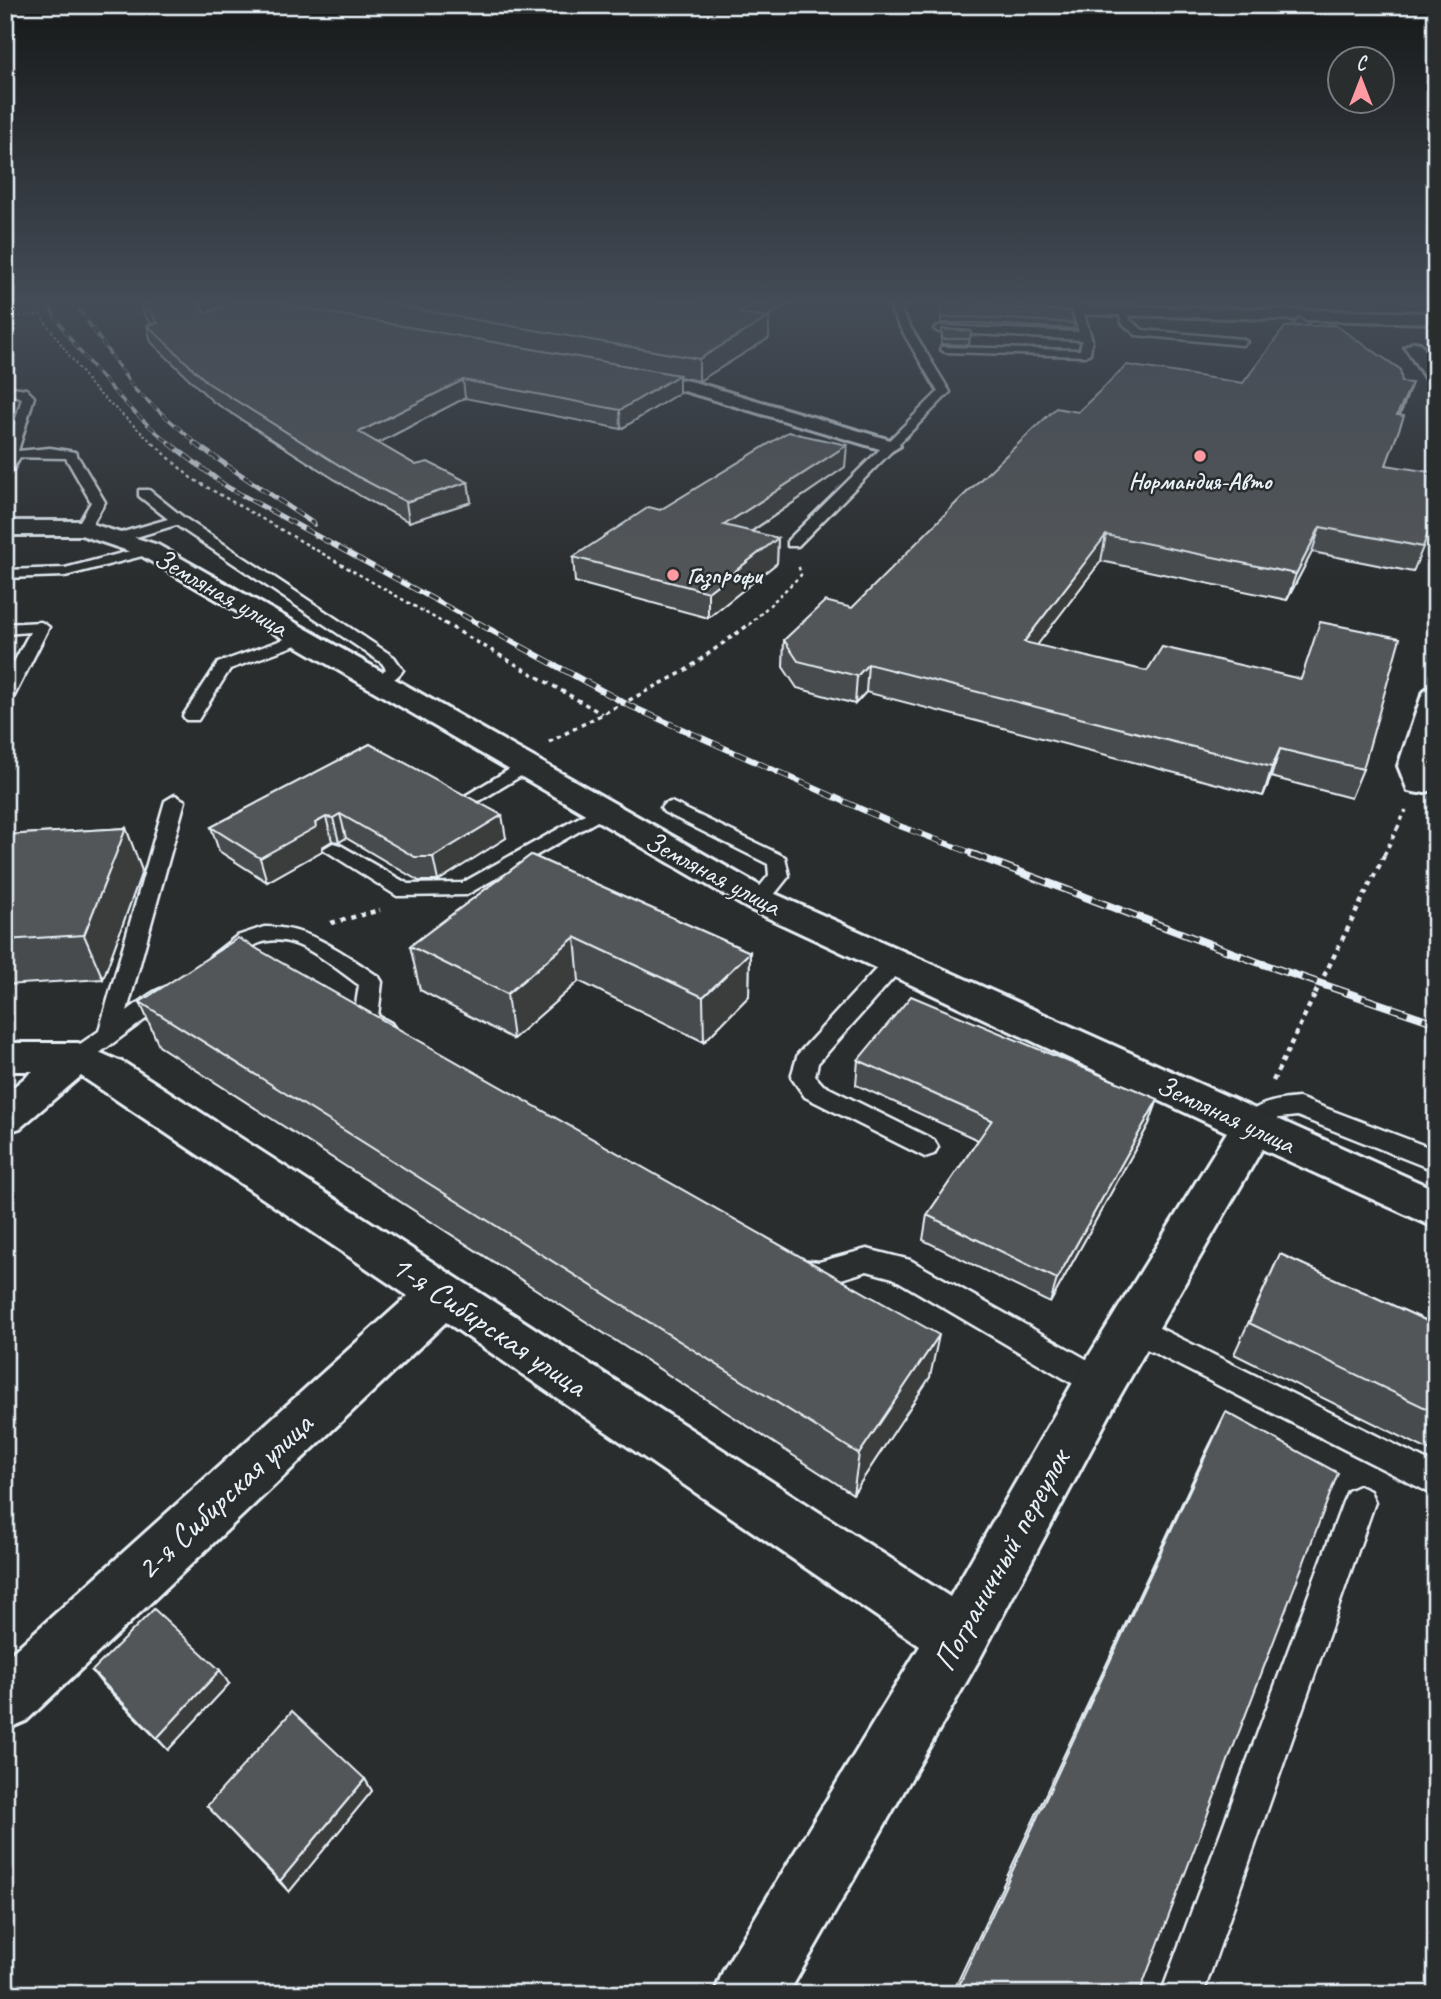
<svg xmlns="http://www.w3.org/2000/svg" width="1441" height="1999" viewBox="0 0 1441 1999" font-family="Caveat,sans-serif">
<style>
.lines{fill:none;stroke-linecap:round;stroke-linejoin:round}
.lane-casing{stroke:#e8f1f8;stroke-width:5}
.street-casing{stroke:#e8f1f8;stroke-width:6}
.path-far3{stroke:#e8f1f8;stroke-width:2;stroke-dasharray:2.5 2.5;stroke-linecap:butt}
.path-far2{stroke:#e8f1f8;stroke-width:2.5;stroke-dasharray:3.5 3.5;stroke-linecap:butt}
.path-far1{stroke:#e8f1f8;stroke-width:3.5;stroke-dasharray:4.5 4.5;stroke-linecap:butt}
.path{stroke:#e8f1f8;stroke-width:4.5;stroke-dasharray:5 5;stroke-linecap:butt}
.lane{fill:#2a2d2e;fill-rule:evenodd}
.street{fill:#2a2d2e;fill-rule:evenodd}
.rail-far3-casing{stroke:#e8f1f8;stroke-width:3.5}
.rail-far2-casing{stroke:#e8f1f8;stroke-width:5}
.rail-far1-casing{stroke:#e8f1f8;stroke-width:6}
.rail-casing{stroke:#e8f1f8;stroke-width:8}
.rail-far3{stroke:#2a2d2e;stroke-width:2.5;stroke-dasharray:8;stroke-linecap:butt}
.rail-far2{stroke:#2a2d2e;stroke-width:3.5;stroke-dasharray:10;stroke-linecap:butt}
.rail-far1{stroke:#2a2d2e;stroke-width:4.5;stroke-dasharray:12;stroke-linecap:butt}
.rail{stroke:#2a2d2e;stroke-width:5;stroke-dasharray:16;stroke-linecap:butt}
.path-bridge-far1{stroke:#e8f1f8;stroke-width:3.5;stroke-dasharray:4.5 4.5;stroke-linecap:butt}
.path-bridge{stroke:#e8f1f8;stroke-width:4.5;stroke-dasharray:5 5;stroke-linecap:butt}
.wall{fill:#474b4d;stroke:#e8f1f8;stroke-width:2}
.shaded-wall{fill:#3a3d3e;stroke:#e8f1f8;stroke-width:2}
.building{fill:#535759;stroke:#e8f1f8;stroke-width:2}
.poi-dot{fill:#ff9aa2;stroke:#2a2d2e;stroke-width:2.5}
.labels{text-anchor:middle;dominant-baseline:central;stroke-width:5;stroke-linejoin:round;paint-order:stroke}
.far-poi-label{font-size:23px;font-weight:bold;fill:#e8f1f8;stroke:#2a2d2e}
.street-label{font-size:28px;fill:#e8f1f8;stroke:#2a2d2e}
.near-street-label{font-size:33px;fill:#e8f1f8;stroke:#2a2d2e}
</style>
<rect width="100%" height="100%" fill="#2a2d2e"/>
<filter id="ink" filterUnits="userSpaceOnUse"><feTurbulence type="fractalNoise" baseFrequency=".0143" numOctaves="2"/><feDisplacementMap in="SourceGraphic" scale="14" xChannelSelector="R" yChannelSelector="G"/><feConvolveMatrix kernelMatrix="1 2 1 2 8 2 1 2 1" color-interpolation-filters="sRGB"/></filter>
<g filter="url(#ink)">
<g class="lines">
<!-- lane casing -->
<g class="lane-casing">
<path id="lane" d="M 890,302 L 900,302 L 903,315 L 950,392 L 798,546 L 788,546 L 788,540 L 938,392 L 893,315 Z
M 1077,306 L 1082,309 L 1092,340 L 1090,353 L 1085,356 L 945,352 L 940,349 L 941,347 L 1080,350 L 1082,340 L 939,332 L 934,329 L 939,326 L 1079,332 L 1072,309 Z
M 1118,308 L 1124,308 L 1130,320 L 1143,330 L 1242,339 L 1247,342 L 1242,345 L 1136,335 L 1122,323 Z
M 5,386 L 26,389 L 34,397 L 18,451 L 50,448 L 75,452 L 105,502 L 88,531 L 76,528 L 91,502 L 66,458 L 5,457 L 22,398 L 5,392 Z
M 139,490 L 149,490 L 183,517 L 394,657 L 403,670 C 397,679 385,686 374,684 L 372,680 L 386,669 L 382,663 L 176,525 L 123,541 L 113,541 L 113,535 L 168,519 L 139,496 Z
M 149,546 L 156,550 L 154,553 L 65,576 L 5,578 L 5,570 L 65,568 Z
M 41,622 L 49,627 L 14,696 L 5,701 L 5,679 L 30,632 L 5,634 L 5,624 Z
M 301,633 L 309,638 L 307,641 L 230,669 L 198,720 L 186,720 L 183,716 L 218,663 Z
M 525,760 L 534,766 L 531,770 L 481,800 L 474,802 L 465,796 Z
M 1414,760 L 1436,765 L 1436,776 L 1408,770 L 1405,766 Z
M 175,795 L 185,801 L 127,1011 C 142,1001 160,982 178,988 L 181,993 L 86,1063 L 78,1066 L 70,1063 L 66,1057 L 70,1051 L 99,1031 L 165,801 Z
M 671,802 L 785,857 L 789,876 L 766,905 L 752,905 L 749,900 L 769,875 L 768,864 L 664,812 L 661,808 L 664,804 Z
M 601,805 L 611,811 L 608,815 L 466,895 L 397,896 L 323,849 L 333,843 L 340,845 L 408,884 L 462,883 Z
M 264,927 C 309,926 343,953 379,977 L 382,982 L 378,1016 L 391,1023 L 395,1029 L 391,1035 L 383,1037 C 348,1027 355,1015 359,985 C 333,967 294,930 260,943 C 245,948 236,960 221,964 L 213,962 L 210,957 L 237,936 Z
M 896,954 L 904,956 L 907,961 L 904,966 L 818,1063 L 815,1076 L 823,1085 L 934,1140 L 938,1147 L 934,1154 L 925,1157 L 805,1097 L 791,1077 L 798,1054 L 888,956 Z
M 1299,1098 L 1436,1150 L 1436,1171 L 1297,1116 L 1279,1118 L 1251,1135 L 1242,1133 L 1238,1126 C 1251,1103 1275,1100 1299,1098 Z
M 867,1249 L 910,1260 L 1111,1373 L 1115,1383 L 1111,1393 L 1100,1396 L 1089,1393 L 893,1278 L 867,1271 L 819,1286 L 789,1280 L 785,1272 L 789,1264 L 799,1260 L 819,1262 Z
M 1133,1315 L 1436,1465 L 1436,1496 L 1123,1337 L 1119,1328 L 1123,1319 Z
M 1359,1486 L 1370,1491 L 1375,1502 L 1203,1994 L 1161,1994 L 1343,1502 L 1348,1491 Z"/>
</g>
<!-- street casing -->
<g class="street-casing">
<path id="street" d="M 940,302 L 1436,313 L 1436,323 L 1077,314 L 948,307 Z
M 1414,342 L 1420,343 L 1436,366 L 1436,386 L 1429,384 L 1405,347 Z
M 629,370 L 694,382 L 897,442 L 900,446 L 890,452 L 684,391 L 622,380 L 620,376 L 622,372 Z
M 10,449 L 21,455 L 13,469 L 5,470 L 5,450 Z
M 5,521 L 83,521 L 158,545 L 771,892 L 1436,1190 L 1436,1228 L 1262,1149 L 1118,1399 L 980,1658 L 788,1994 L 714,1994 L 724,1969 L 920,1646 L 446,1322 L 26,1721 L 5,1730 L 5,1659 L 408,1296 L 81,1076 L 20,1128 L 5,1133 L 5,1094 L 33,1071 L 5,1071 L 5,1043 L 78,1043 L 126,1064 L 950,1597 L 1082,1367 L 1227,1132 L 747,908 L 140,555 L 81,535 L 5,535 Z
M 1436,686 L 1436,745 L 1430,766 L 1435,784 L 1430,791 L 1419,793 L 1408,791 L 1398,766 L 1422,695 L 1426,689 Z"/>
</g>
<!-- path-far3 -->
<path class="path-far3" d="M 31,302 L 92,387 L 154,444
M 5,317 L 38,315"/>
<!-- path-far2 -->
<path class="path-far2" d="M 153,443 L 191,478 L 447,625
M 749,625 L 801,575 L 798,564"/>
<!-- path-far1 -->
<path class="path-far1" d="M 444,623 L 602,714
M 549,742 L 683,672 L 751,623
M 1397,829 L 1406,810"/>
<!-- path -->
<path class="path" d="M 331,923 L 380,910
M 1273,1081 L 1315,994"/>
<!-- lane -->
<use href="#lane" class="lane"/>
<!-- street -->
<use href="#street" class="street"/>
<!-- rail-far3 casing -->
<g class="rail-far3-casing">
<path id="rail-far3" d="M 47,302 C 72,349 129,412 171,444
M 74,302 L 135,390 L 197,444"/>
</g>
<!-- rail-far2 casing -->
<g class="rail-far2-casing">
<path id="rail-far2" d="M 169,443 L 227,487 L 481,625
M 194,443 L 314,524"/>
</g>
<!-- rail-far1 casing -->
<g class="rail-far1-casing">
<path id="rail-far1" d="M 478,623 L 628,705 L 897,825 L 977,855"/>
</g>
<!-- rail casing -->
<g class="rail-casing">
<path id="rail" d="M 972,854 L 1257,962 L 1436,1023"/>
</g>
<!-- rail-far3 -->
<use href="#rail-far3" class="rail-far3"/>
<!-- rail-far2 -->
<use href="#rail-far2" class="rail-far2"/>
<!-- rail-far1 -->
<use href="#rail-far1" class="rail-far1"/>
<!-- rail -->
<use href="#rail" class="rail"/>
<!-- path-bridge-far1 -->
<path class="path-bridge-far1" d="M 1384,855 L 1397,829"/>
<!-- path-bridge -->
<path class="path-bridge" d="M 1315,994 L 1385,854"/>
</g>
<!-- wall -->
<path class="wall" d="M 141,302 L 196,302 L 206,313 L 277,304 L 277,302 L 791,302 L 767,317 L 769,338 L 699,381 L 679,377 L 679,393 L 621,429 L 465,398 L 378,443 L 416,465 L 468,482 L 471,502 L 409,522 L 362,497 L 212,401 L 151,342 L 147,325 L 151,324 L 144,314 Z
M 941,302 L 948,304 L 1074,323 L 1073,329 L 972,323 L 941,323 Z
M 942,329 L 971,331 L 969,345 L 941,344 Z
M 1243,383 L 1404,405 L 1400,415 L 1386,465 L 1423,547 L 1413,572 L 1312,552 L 1287,600 L 1101,561 L 1037,645 L 1363,769 L 1351,798 L 1271,777 L 1263,796 L 866,692 L 855,704 L 797,688 L 783,667 L 784,640 L 852,608 L 1078,412 Z
M 845,467 L 751,532 L 778,538 L 777,563 L 708,618 L 575,582 L 573,557 L 660,510 Z
M 370,744 L 506,838 L 438,881 L 419,881 L 346,838 L 339,842 L 332,841 L 322,847 L 322,851 L 267,882 L 219,851 L 211,827 Z
M 126,828 L 142,871 L 103,979 L 5,985 L 5,835 Z
M 531,855 L 750,952 L 749,996 L 704,1042 L 579,981 L 513,1039 L 420,990 L 410,946 Z
M 140,1002 L 930,1377 L 853,1494 L 159,1046 Z
M 858,1060 L 1158,1099 L 1149,1124 L 1050,1303 L 923,1240 L 927,1215 L 978,1140 L 856,1085 Z
M 1280,1254 L 1436,1325 L 1436,1454 L 1234,1354 Z
M 1226,1412 L 1139,1994 L 952,1994 L 1205,1454 Z
M 92,1671 L 229,1684 L 168,1750 L 103,1685 Z
M 365,1779 L 372,1791 L 289,1892 L 207,1806 Z"/>
<!-- shaded-wall -->
<path class="shaded-wall" d="M 758,302 L 791,302 L 740,334 L 740,313 Z
M 769,317 L 769,338 L 699,381 L 699,359 Z
M 679,375 L 679,393 L 621,429 L 620,410 Z
M 463,380 L 465,398 L 363,451 L 359,432 Z
M 1412,383 L 1404,405 L 1390,437 L 1397,415 Z
M 847,445 L 845,467 L 724,550 L 724,525 Z
M 468,482 L 471,502 L 409,522 L 406,502 Z
M 1320,527 L 1312,552 L 1287,600 L 1296,574 Z
M 1106,535 L 1101,561 L 1019,669 L 1024,642 Z
M 778,538 L 777,563 L 708,618 L 708,592 Z
M 868,664 L 866,692 L 855,704 L 857,676 Z
M 1280,749 L 1271,777 L 1263,796 L 1272,767 Z
M 340,814 L 346,838 L 339,842 L 333,818 Z
M 502,815 L 506,838 L 438,881 L 433,857 Z
M 326,817 L 332,841 L 322,847 L 322,851 L 267,882 L 260,858 Z
M 126,828 L 142,871 L 103,979 L 84,935 Z
M 575,937 L 579,981 L 513,1039 L 507,994 Z
M 750,952 L 749,996 L 704,1042 L 703,997 Z
M 1158,1099 L 1149,1124 L 1050,1303 L 1057,1279 Z
M 939,1335 L 930,1377 L 853,1494 L 859,1454 Z
M 220,1670 L 229,1684 L 168,1750 L 157,1738 Z
M 365,1779 L 372,1791 L 289,1892 L 280,1881 Z"/>
<!-- building -->
<path class="building" d="M 143,302 L 196,302 L 206,313 L 236,302 L 268,302 L 679,375 L 620,410 L 463,380 L 359,432 L 416,465 L 428,462 L 468,482 L 406,502 L 358,477 L 208,383 L 147,325 L 158,323 Z
M 375,302 L 758,302 L 740,313 L 769,317 L 699,359 Z
M 941,302 L 944,302 L 948,304 L 1071,311 L 1074,323 L 972,317 L 941,318 Z
M 1299,317 L 1311,326 L 1292,326 Z
M 1335,325 L 1400,369 L 1402,382 L 1412,383 L 1397,415 L 1404,416 L 1386,465 L 1436,473 L 1436,510 L 1423,547 L 1320,527 L 1296,574 L 1106,535 L 1024,642 L 1147,671 L 1162,647 L 1301,679 L 1320,622 L 1400,638 L 1363,769 L 1280,749 L 1272,767 L 868,664 L 857,676 L 798,661 L 784,640 L 825,601 L 852,608 L 961,498 L 1056,408 L 1078,412 L 1127,365 L 1243,383 L 1285,327 Z
M 942,329 L 971,331 L 970,339 L 942,339 Z
M 788,432 L 847,445 L 724,525 L 778,538 L 708,592 L 573,557 L 649,507 L 660,510 Z
M 370,744 L 502,815 L 433,857 L 415,857 L 340,814 L 333,818 L 326,817 L 315,823 L 316,827 L 260,858 L 211,827 Z
M 126,828 L 84,935 L 5,940 L 5,835 Z
M 531,855 L 750,952 L 703,997 L 575,937 L 507,994 L 410,946 Z
M 238,938 L 939,1335 L 859,1454 L 140,1002 Z
M 911,996 L 1158,1099 L 1057,1279 L 927,1215 L 992,1120 L 858,1060 Z
M 1280,1254 L 1436,1325 L 1436,1413 L 1249,1323 Z
M 1226,1412 L 1338,1473 L 1139,1994 L 955,1994 Z
M 154,1609 L 220,1670 L 157,1738 L 92,1671 Z
M 292,1711 L 365,1779 L 280,1881 L 207,1806 Z"/>
</g>
<!-- sky -->
<linearGradient id="sky" x2="0" y2="1"><stop stop-color="#171919"/><stop offset="0.52" stop-color="#444c57"/><stop offset="1" stop-color="#444c57" stop-opacity="0"/></linearGradient>
<rect width="1441" height="582" fill="url(#sky)"/>
<!-- markers -->
<g class="poi-dot">
<circle cx="1200" cy="456" r="7"/>
<circle cx="673" cy="575" r="7"/>
</g>
<g class="labels">
<!-- far-poi labels -->
<g class="far-poi-label">
<text x="1200" y="481">Нормандия-Авто</text>
<text x="687" y="575" text-anchor="start">Газпрофи</text>
</g>
<!-- street labels -->
<g class="street-label">
<text transform="translate(221 592) rotate(30)">Земляная улица</text>
<text transform="translate(713 873) rotate(28)">Земляная улица</text>
<text transform="translate(1226 1114) rotate(25)">Земляная улица</text>
</g>
<!-- near-street labels -->
<g class="near-street-label">
<text transform="translate(489 1325) rotate(34)">1-я Сибирская улица</text>
<text transform="translate(224 1496) rotate(-43)">2-я Сибирская улица</text>
<text transform="translate(1001 1560) rotate(-61)">Пограничный переулок</text>
</g>
</g>
<!-- margin -->
<rect width="1441" height="1999" fill="none" stroke="#2a2d2e" stroke-width="28"/>
<rect x="14" y="14" width="1413" height="1971" fill="none" stroke="#e8f1f8" stroke-width="2.5" filter="url(#ink)"/>
<!-- north arrow -->
<g transform="translate(1361 80)"><circle r="33" fill="#2a2d2e" stroke="#767b7f" stroke-width="2"/>
<path d="M0-5L12 26L0 18L-12 26Z" fill="#ff9aa2"/>
<text y="-10" font-size="19" font-weight="bold" text-anchor="middle" fill="#e8f1f8">С</text>
</g>
</svg>
